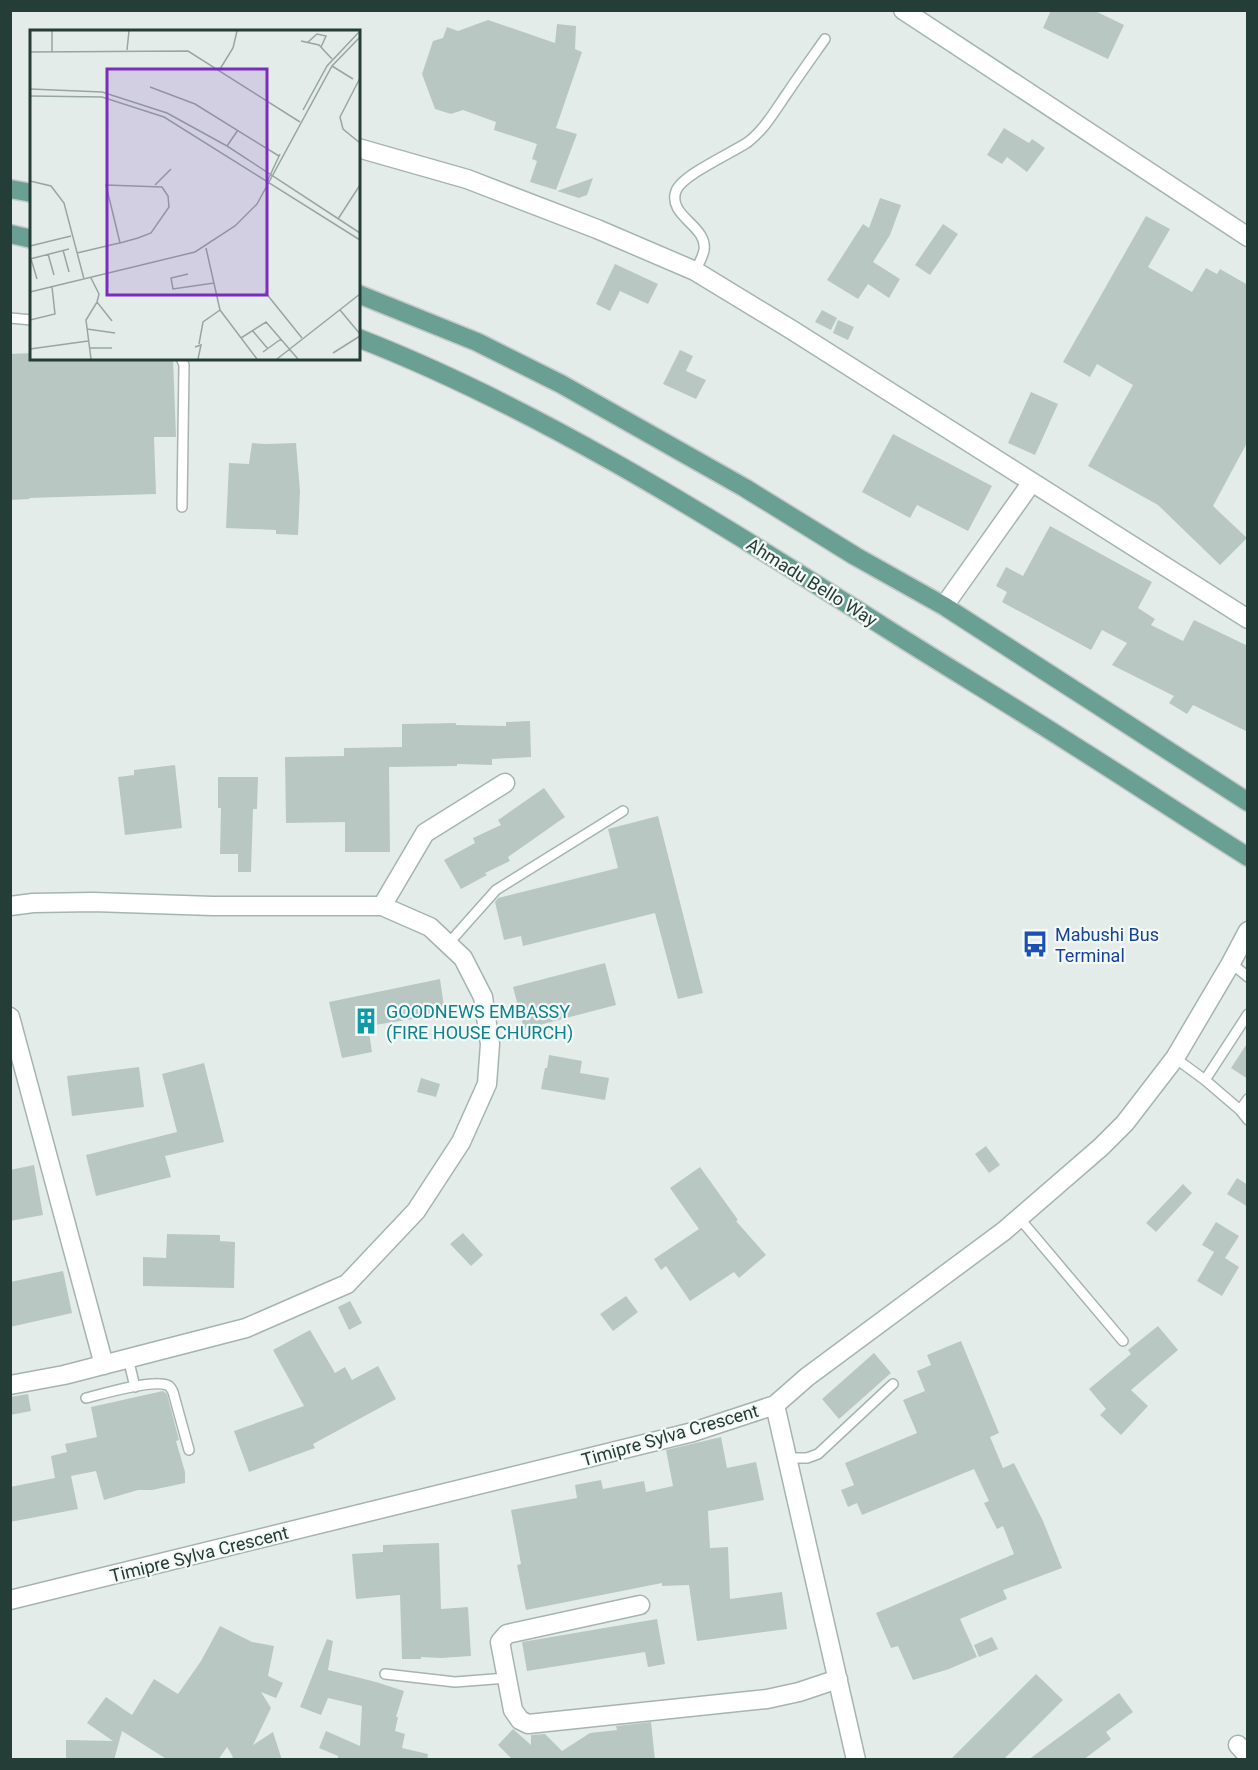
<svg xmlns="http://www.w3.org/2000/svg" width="1258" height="1770" viewBox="0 0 1258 1770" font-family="Roboto,sans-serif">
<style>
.building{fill:#b9c7c2}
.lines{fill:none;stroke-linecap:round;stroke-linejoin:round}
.service-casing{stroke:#a6b4b0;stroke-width:12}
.minor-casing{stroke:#a6b4b0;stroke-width:21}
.tertiary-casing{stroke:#a6b4b0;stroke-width:21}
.primary-casing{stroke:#c2c9c7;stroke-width:21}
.service{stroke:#fff;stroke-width:9}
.minor{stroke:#fff;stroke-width:18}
.tertiary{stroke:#fff;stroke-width:18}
.primary{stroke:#6aa094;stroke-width:18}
.labels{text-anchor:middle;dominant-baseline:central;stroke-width:4.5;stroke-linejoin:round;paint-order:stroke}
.street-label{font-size:18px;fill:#243d37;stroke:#f4f9f6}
.transit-label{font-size:18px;fill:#164399;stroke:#f4f9f6;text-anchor:start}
.culture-label{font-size:18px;fill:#0d838f;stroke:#f4f9f6;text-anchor:start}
.inset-road{fill:none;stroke:#97a6a2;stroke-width:1.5}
.view{fill:#7b2cbf;fill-opacity:0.15;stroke:#7b2cbf;stroke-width:3}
.inset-edge{fill:none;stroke:#243d37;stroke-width:3}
</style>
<rect width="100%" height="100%" fill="#e3ece9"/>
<!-- building -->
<path class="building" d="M 1051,10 L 1093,10 L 1124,25 L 1108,59 L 1043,28 Z
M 488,20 L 555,43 L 557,24 L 576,26 L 575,49 L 582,52 L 556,128 L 577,134 L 556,190 L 530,182 L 537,161 L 532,159 L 537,144 L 494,130 L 496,122 L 463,110 L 451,114 L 435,109 L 422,74 L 433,41 L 443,38 L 447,27 L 458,31 Z
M 1004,128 L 1029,143 L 1032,139 L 1045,148 L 1027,172 L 1007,157 L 1002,164 L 987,155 Z
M 593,178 L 587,195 L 579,198 L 557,191 Z
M 880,198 L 901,205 L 890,235 L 873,262 L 900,279 L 889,298 L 868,284 L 858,299 L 827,280 L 863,224 L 869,228 Z
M 1146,216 L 1170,229 L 1148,267 L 1192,292 L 1206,268 L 1217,274 L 1220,269 L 1248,285 L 1248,441 L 1213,506 L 1247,538 L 1220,565 L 1158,505 L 1088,466 L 1133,385 L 1097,364 L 1090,377 L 1063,362 Z
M 943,224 L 958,234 L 930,275 L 915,265 Z
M 615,264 L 658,284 L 648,304 L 620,291 L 610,311 L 596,304 Z
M 822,310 L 837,318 L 831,330 L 815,322 Z
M 838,320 L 854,327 L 848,340 L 833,333 Z
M 680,350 L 693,356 L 686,371 L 706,380 L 696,399 L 663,384 Z
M 32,353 L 32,358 L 173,358 L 176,437 L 154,437 L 156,494 L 29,498 L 30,499 L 10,500 L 10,354 Z
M 1031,392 L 1058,404 L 1035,455 L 1008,443 Z
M 893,434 L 992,486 L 968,531 L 917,505 L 910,518 L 862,492 Z
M 252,443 L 266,444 L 296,443 L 300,491 L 298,535 L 276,534 L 276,530 L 226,528 L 229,463 L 249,464 Z
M 1050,526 L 1152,582 L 1138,608 L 1155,619 L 1151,625 L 1183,641 L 1194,620 L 1248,646 L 1248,732 L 1193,705 L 1187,714 L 1169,703 L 1174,696 L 1112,665 L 1127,643 L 1102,630 L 1091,650 L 1002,602 L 1007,592 L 996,586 L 1006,567 L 1023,576 Z
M 530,721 L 531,757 L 492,759 L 492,765 L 457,764 L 457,766 L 389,767 L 390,852 L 345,852 L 345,822 L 286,823 L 285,757 L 344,756 L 344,748 L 402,747 L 402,724 L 456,723 L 456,725 L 506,726 L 506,722 Z
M 175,765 L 182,828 L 125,835 L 118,777 L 134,775 L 134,770 Z
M 218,777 L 258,777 L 257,809 L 253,809 L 251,872 L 238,872 L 238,854 L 220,854 L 221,808 L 218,808 Z
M 544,788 L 565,817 L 508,857 L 510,861 L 485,873 L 487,875 L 461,889 L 444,860 L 475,843 L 473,838 L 501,825 L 498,820 Z
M 658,816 L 703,993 L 678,999 L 655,913 L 523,946 L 521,936 L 504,940 L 495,902 L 498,898 L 618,868 L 608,829 Z
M 605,963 L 616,1005 L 524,1029 L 513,987 Z
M 440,979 L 445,1014 L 368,1026 L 372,1052 L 342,1058 L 329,1002 Z
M 1248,1042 L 1248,1079 L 1231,1068 Z
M 549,1055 L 582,1061 L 580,1073 L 609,1078 L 605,1100 L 541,1089 L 545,1068 L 547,1068 Z
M 204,1063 L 224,1142 L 165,1156 L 171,1177 L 96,1196 L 86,1155 L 177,1132 L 162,1074 Z
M 139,1067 L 144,1107 L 72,1116 L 67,1076 Z
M 421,1078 L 440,1084 L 436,1097 L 417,1092 Z
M 986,1146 L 1000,1165 L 989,1173 L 975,1154 Z
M 34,1165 L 43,1215 L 10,1221 L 10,1170 Z
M 700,1167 L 738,1220 L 736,1221 L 766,1255 L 739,1278 L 734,1272 L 690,1301 L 666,1266 L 661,1270 L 654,1259 L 699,1229 L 670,1188 Z
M 1237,1178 L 1248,1185 L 1248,1207 L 1227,1194 Z
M 1183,1184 L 1192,1193 L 1156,1232 L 1146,1223 Z
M 1216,1222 L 1239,1236 L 1225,1258 L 1239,1267 L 1222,1296 L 1197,1281 L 1214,1252 L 1202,1245 Z
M 463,1233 L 483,1255 L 471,1266 L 450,1244 Z
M 167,1234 L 220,1235 L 220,1241 L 235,1242 L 234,1288 L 143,1286 L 143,1257 L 166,1258 Z
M 63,1271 L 72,1313 L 10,1327 L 10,1282 Z
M 626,1296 L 638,1312 L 613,1331 L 600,1314 Z
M 350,1301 L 362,1323 L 349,1330 L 338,1307 Z
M 1158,1326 L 1178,1350 L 1131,1390 L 1148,1406 L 1121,1435 L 1100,1415 L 1106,1409 L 1089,1389 L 1131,1354 L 1128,1350 Z
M 310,1330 L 335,1373 L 345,1367 L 352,1380 L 378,1366 L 396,1399 L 313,1444 L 315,1448 L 249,1472 L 234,1431 L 304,1406 L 273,1350 Z
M 961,1341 L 999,1433 L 990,1437 L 1003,1468 L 1014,1463 L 1043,1521 L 1062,1568 L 1003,1590 L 1007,1599 L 960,1619 L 977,1657 L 949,1669 L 913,1680 L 898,1646 L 891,1648 L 876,1613 L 1014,1554 L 1003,1526 L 997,1529 L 984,1503 L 989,1501 L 974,1469 L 862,1515 L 857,1503 L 848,1507 L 841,1490 L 854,1485 L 845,1463 L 917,1433 L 903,1400 L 925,1391 L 917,1371 L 931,1365 L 927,1355 Z
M 874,1353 L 891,1373 L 839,1419 L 822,1399 Z
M 163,1391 L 167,1394 L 179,1440 L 176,1441 L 185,1472 L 185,1483 L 152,1490 L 138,1490 L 104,1500 L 96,1471 L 71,1476 L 78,1509 L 10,1522 L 10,1487 L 55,1478 L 51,1456 L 67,1452 L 65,1444 L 97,1437 L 91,1407 Z
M 28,1394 L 31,1411 L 10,1415 L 10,1397 Z
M 721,1437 L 727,1468 L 756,1462 L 764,1500 L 708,1511 L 710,1548 L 728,1547 L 730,1599 L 782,1592 L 787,1629 L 697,1641 L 689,1585 L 662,1586 L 662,1583 L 526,1610 L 517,1565 L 521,1564 L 511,1510 L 577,1498 L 575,1485 L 601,1480 L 603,1489 L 644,1481 L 646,1492 L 673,1486 L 666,1450 Z
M 439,1543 L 441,1609 L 468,1607 L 471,1656 L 441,1658 L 421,1657 L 421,1659 L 402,1659 L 400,1595 L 356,1599 L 352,1554 L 383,1552 L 383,1545 Z
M 657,1619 L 665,1664 L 648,1667 L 645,1652 L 527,1671 L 522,1642 Z
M 220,1626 L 252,1642 L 274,1646 L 268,1676 L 283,1683 L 276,1698 L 261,1692 L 271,1708 L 253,1745 L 273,1732 L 282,1760 L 229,1760 L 233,1757 L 227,1747 L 218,1760 L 168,1760 L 122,1731 L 114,1760 L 66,1760 L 66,1740 L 113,1741 L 87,1723 L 106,1697 L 132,1715 L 154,1679 L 178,1694 L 201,1661 Z
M 992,1637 L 998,1649 L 979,1657 L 974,1645 Z
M 327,1639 L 333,1641 L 328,1670 L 376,1682 L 404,1691 L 396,1717 L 398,1717 L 395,1731 L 405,1734 L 402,1748 L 428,1754 L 427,1760 L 338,1760 L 338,1756 L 319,1748 L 326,1731 L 360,1746 L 362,1706 L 328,1698 L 321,1715 L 300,1707 Z
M 1036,1674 L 1063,1700 L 1003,1760 L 950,1760 Z
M 1119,1693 L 1133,1712 L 1106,1732 L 1111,1739 L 1083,1760 L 1028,1760 Z
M 651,1722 L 655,1760 L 513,1760 L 498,1745 L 513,1729 L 531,1745 L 531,1735 L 545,1734 L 562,1751 L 590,1733 L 617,1730 L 616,1726 Z"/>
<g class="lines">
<!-- service casing -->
<g class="service-casing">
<path id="service" d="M 695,271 C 698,265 703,257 704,250 C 708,226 667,216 676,191 C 682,175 732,153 748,142 C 765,129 776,109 788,92 C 800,74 813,56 825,39
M 10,318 L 32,320
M 181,358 L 184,365 L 182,507
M 448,944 L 496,890 L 623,811
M 1231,963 L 1248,977
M 1175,1058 L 1205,1080 L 1248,1014
M 1205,1080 L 1240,1110 L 1248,1120
M 1240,1110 L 1248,1099
M 1020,1219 L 1123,1341
M 128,1358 L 135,1387
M 86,1398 C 102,1394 152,1379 167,1385 C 170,1386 171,1388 173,1392 L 189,1450
M 788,1452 L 793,1458 L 807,1458 L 818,1454 L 893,1384
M 385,1674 L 455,1682 L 507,1678"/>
</g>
<!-- minor casing -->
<g class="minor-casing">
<path id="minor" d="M 903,10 L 1248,237
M 358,148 L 467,179 L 597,229 L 695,271 L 792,330 L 1248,619
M 944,606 L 1032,482
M 10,906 L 33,903 L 93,902 L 213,906 L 382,906 L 430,927 L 463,958 L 483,997 L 490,1044 L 487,1084 L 461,1142 L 416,1211 L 347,1284 L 246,1328 L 64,1375 L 10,1385
M 382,906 L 425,833 L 505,783
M 10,1017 L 104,1365
M 775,1405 L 856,1760
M 640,1605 L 507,1634 L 500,1642 L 513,1710 L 520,1720 L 528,1724 L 767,1699 L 799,1692 L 838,1679
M 1238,1745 L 1248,1756"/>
</g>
<!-- tertiary casing -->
<g class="tertiary-casing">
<path id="tertiary" d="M 10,1600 L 693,1432 L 775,1405 L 807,1377 L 1004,1231 L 1101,1147 L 1125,1123 L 1175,1058 L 1231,963 L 1248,931"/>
</g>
<!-- primary casing -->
<g class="primary-casing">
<path id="primary" d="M 10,189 L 32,193
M 10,234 L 32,239
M 358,294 L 477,342 L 561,384 L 745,488 L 855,556 L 944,606 L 1248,802
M 358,338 C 543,410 717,522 884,627 C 947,667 1011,705 1073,745 C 1132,782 1189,820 1248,857"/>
</g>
<!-- service -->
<use href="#service" class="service"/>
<!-- minor -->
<use href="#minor" class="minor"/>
<!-- tertiary -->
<use href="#tertiary" class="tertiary"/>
<!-- primary -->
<use href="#primary" class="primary"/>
</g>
<!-- icons -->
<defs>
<g id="bus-bare" transform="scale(2.07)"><path d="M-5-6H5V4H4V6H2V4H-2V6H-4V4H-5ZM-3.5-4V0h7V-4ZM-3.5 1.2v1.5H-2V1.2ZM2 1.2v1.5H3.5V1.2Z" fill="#1a4fb4" stroke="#f4f9f6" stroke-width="2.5" paint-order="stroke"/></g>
<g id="building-bare" transform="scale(2.07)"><path d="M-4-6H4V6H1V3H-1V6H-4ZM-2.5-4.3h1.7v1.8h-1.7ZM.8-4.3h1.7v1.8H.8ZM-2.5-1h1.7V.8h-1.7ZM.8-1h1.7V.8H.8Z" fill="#0f9aa8" stroke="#f4f9f6" stroke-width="2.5" paint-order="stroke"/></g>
</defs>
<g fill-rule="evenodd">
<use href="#bus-bare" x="1035" y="944"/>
<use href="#building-bare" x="366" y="1021"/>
</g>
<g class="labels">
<!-- street labels -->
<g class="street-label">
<text transform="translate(812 582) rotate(32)">Ahmadu Bello Way</text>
<text transform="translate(670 1435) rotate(-16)">Timipre Sylva Crescent</text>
<text transform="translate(199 1554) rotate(-14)">Timipre Sylva Crescent</text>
</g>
<!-- transit labels -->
<g class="transit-label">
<text x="1055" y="934">Mabushi Bus<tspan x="1055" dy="21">Terminal</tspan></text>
</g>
<!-- culture labels -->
<g class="culture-label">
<text x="386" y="1011">GOODNEWS EMBASSY<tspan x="386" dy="21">(FIRE HOUSE CHURCH)</tspan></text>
</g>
</g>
<!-- overview -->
<g transform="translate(30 30)">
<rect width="330" height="330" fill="#e3ece9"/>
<path class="inset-road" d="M 22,1 L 22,22M 271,11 L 289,15 L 302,29M 278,12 L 287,4 L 296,6 L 291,17M 97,20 L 99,1M 0,22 L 158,21 L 270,92M 302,36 L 323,49M 190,39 L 203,18 L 207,1M 330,48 L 310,87 L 313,99 L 330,113M 120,57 L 165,74 L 249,126M 0,59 L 72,62 L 137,83 L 197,116 L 330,203M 0,66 L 72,67 L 134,87 L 330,210M 273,80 L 297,36 L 330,1M 197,116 L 208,100M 0,151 L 21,156 L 34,173 L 54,249M 237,152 L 250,124M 125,155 L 141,139M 308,189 L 330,155M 0,216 L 41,206M 33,220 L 39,242M 47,223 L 85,214 L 90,213 L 108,208 L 121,203 L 139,177 L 138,166 L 132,157 L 76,155 L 90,213M 18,224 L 24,245M 0,229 L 39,219M 1,229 L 7,249M 158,244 L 141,248 L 143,259 L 184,253M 61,248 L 69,264 L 67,272M 0,262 L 165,222 L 205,196 L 227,174 L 302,36 L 330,7M 235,262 L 272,308M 190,280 L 227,329M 310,280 L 330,304M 0,290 L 25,284 L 22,257M 57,299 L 85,303M 222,300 L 238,319M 211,308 L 236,292 L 268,329M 169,314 L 173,292 L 190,280 L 176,218M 165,317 L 171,315 L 168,329M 59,318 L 82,318M 0,319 L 58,311M 233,322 L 251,309M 303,323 L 330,306M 61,329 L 56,290 L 67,272 L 82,291M 247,329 L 330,264"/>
<path class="view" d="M 77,39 L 237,39 L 237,265 L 77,265 Z"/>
<rect width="330" height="330" class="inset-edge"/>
</g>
<!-- border -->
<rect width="1258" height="1770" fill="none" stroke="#243d37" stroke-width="24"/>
</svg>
